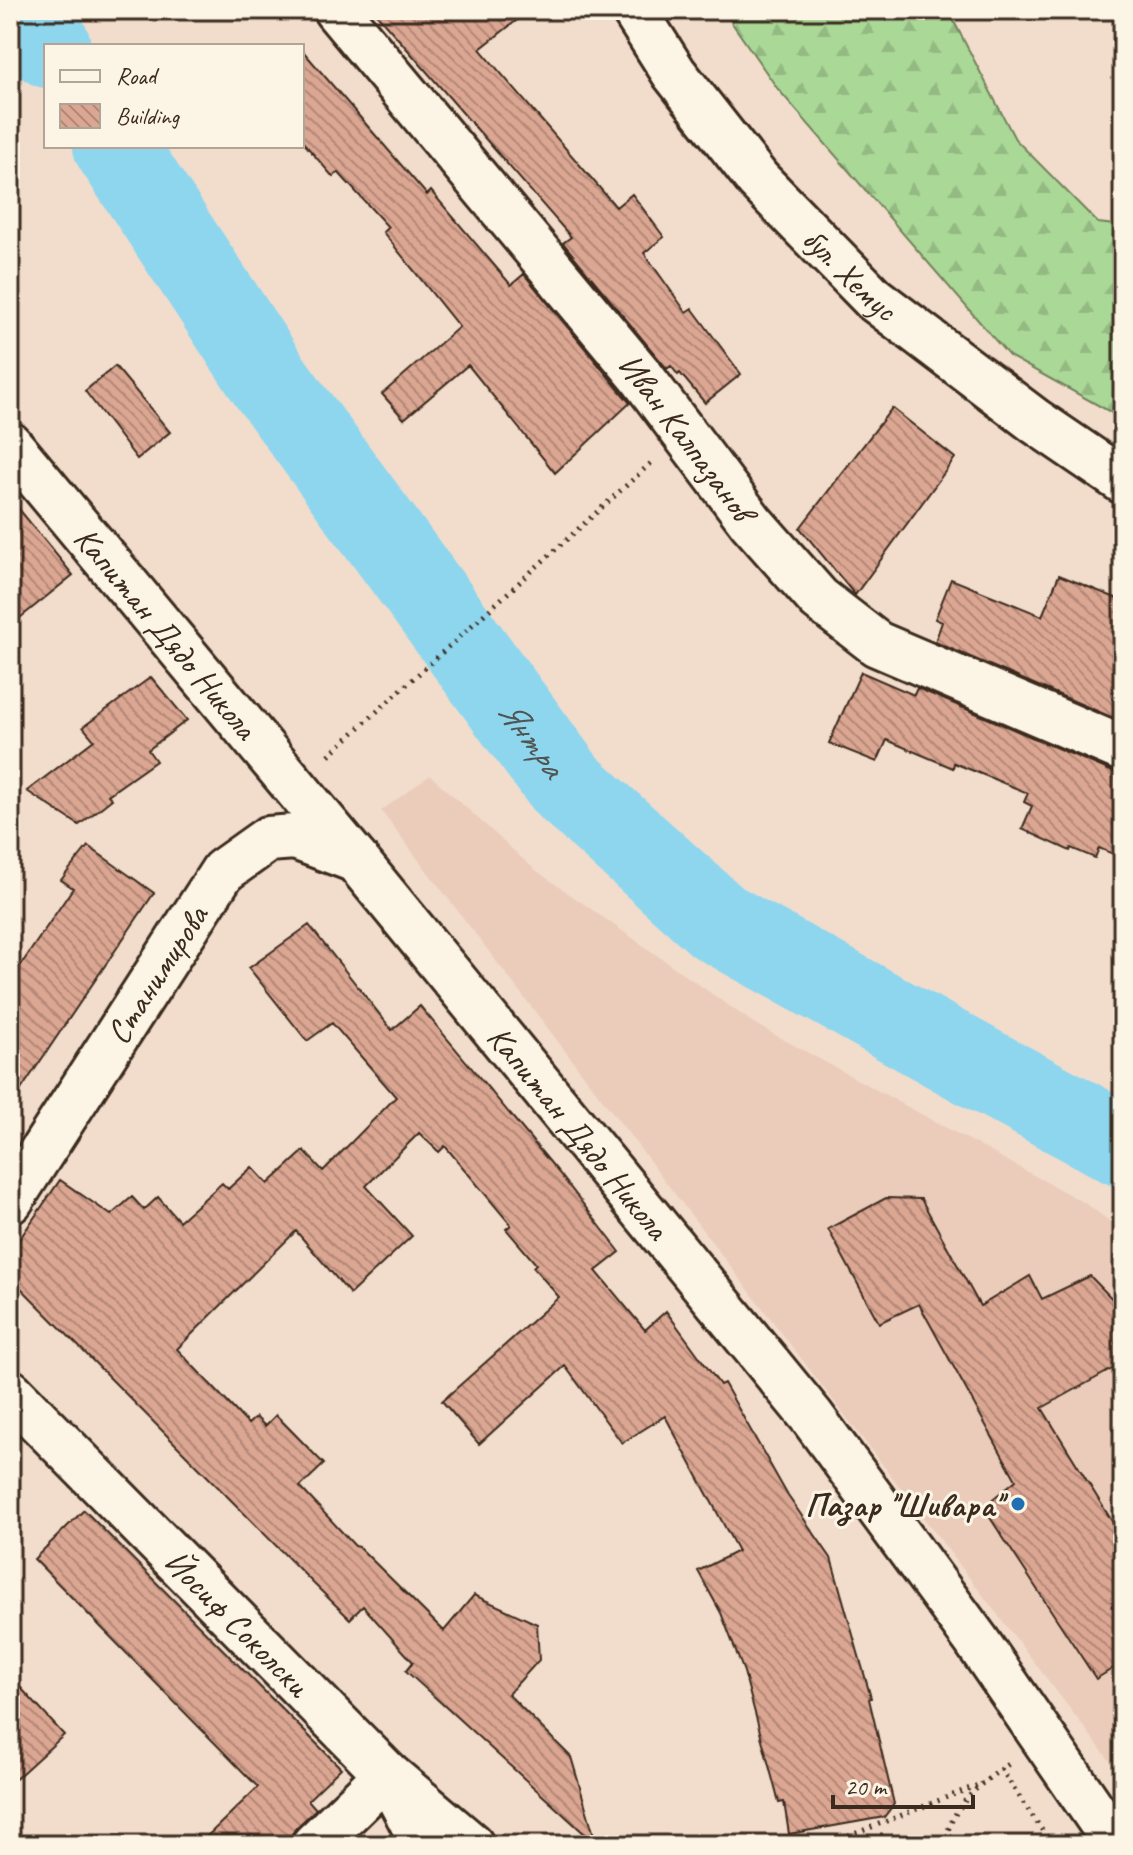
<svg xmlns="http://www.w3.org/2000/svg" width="1133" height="1855" viewBox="0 0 1133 1855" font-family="Caveat,sans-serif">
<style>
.built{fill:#ebccbb}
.forest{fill:url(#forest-firs);stroke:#72815a;stroke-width:2}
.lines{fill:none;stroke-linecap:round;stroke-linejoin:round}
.river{stroke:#8dd6ee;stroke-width:84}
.building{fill:url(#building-back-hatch);stroke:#3b2a1e;stroke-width:2}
.street-casing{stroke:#3b2a1e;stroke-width:50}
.secondary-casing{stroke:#3b2a1e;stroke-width:50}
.primary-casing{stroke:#3b2a1e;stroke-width:50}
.path{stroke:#3b2a1e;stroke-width:5;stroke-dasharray:2 6;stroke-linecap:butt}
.street{stroke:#fcf5e5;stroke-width:44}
.secondary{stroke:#fcf5e5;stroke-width:44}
.primary{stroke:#fcf5e5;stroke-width:44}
.poi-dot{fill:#1f6fb2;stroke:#fcf5e5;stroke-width:3}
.labels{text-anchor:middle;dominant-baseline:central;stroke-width:6;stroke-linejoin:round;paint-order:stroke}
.street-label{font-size:34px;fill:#3b2a1e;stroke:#fcf5e5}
.poi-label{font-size:34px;font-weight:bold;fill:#3b2a1e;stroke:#fcf5e5;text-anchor:end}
.water-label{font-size:36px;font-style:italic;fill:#505552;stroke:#fcf5e5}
</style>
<defs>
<pattern id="forest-firs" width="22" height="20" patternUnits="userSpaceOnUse" patternTransform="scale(2)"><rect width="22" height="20" fill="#aad897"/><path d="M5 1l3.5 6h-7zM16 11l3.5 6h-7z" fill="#93ba82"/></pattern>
<pattern id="building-back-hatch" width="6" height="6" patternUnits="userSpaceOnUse" patternTransform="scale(2)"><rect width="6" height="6" fill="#dba692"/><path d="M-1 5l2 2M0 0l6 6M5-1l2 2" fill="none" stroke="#b38777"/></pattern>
</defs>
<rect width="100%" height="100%" fill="#f2ddcc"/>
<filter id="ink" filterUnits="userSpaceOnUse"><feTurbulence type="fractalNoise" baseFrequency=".0125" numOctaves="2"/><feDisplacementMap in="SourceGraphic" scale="16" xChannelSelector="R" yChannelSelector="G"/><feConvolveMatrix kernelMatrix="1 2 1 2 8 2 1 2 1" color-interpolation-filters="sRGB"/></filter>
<g filter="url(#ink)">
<!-- built -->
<path class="built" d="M 430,775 L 534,869 L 755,1024 L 1085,1203 L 1123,1231 L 1123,1778 L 381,811 Z"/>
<!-- forest -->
<path class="forest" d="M 723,10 L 948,10 L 1015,139 L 1098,223 L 1123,226 L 1123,419 L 1009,356 L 777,88 Z"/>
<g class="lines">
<!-- river -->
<g class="river">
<path d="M 30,10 L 49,46"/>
<path id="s1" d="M 115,146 L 271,383 L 566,785 L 718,922 L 980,1068 L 1123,1145"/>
</g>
</g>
<!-- building -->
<path class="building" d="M 373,10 L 530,10 L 480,49 L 616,207 L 632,194 L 664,237 L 644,253 L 686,312 L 692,308 L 741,374 L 705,403 L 680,373 L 678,375 L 671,366 L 667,369 L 563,243 L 571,237 Z
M 302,50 L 427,195 L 431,191 L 511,285 L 524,274 L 630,403 L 555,473 L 468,365 L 404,419 L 382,394 L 459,327 L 383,232 L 388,227 L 338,172 L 333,177 L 302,141 Z
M 115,366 L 170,432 L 137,459 L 85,391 Z
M 892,408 L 955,458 L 855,595 L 800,528 Z
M 10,498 L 73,575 L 10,626 Z
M 1059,575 L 1123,601 L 1123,722 L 935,642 L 942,622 L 935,619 L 951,579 L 1042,616 Z
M 861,672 L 914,695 L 917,688 L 1113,772 L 1123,774 L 1123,858 L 1099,848 L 1095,858 L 1071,848 L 1070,851 L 1022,829 L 1032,806 L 1024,802 L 1028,793 L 954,763 L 953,768 L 887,740 L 877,762 L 829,743 Z
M 151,677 L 187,720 L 148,750 L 156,761 L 108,795 L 112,799 L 79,825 L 27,791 L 94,740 L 83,727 Z
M 88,846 L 154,893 L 10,1106 L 10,981 L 73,888 L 61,880 Z
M 309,925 L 392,1030 L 420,1006 L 559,1173 L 620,1252 L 596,1271 L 645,1330 L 666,1311 L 720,1385 L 724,1383 L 788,1496 L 831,1558 L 871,1698 L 869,1699 L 894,1804 L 884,1817 L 789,1834 L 784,1802 L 779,1803 L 744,1672 L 721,1613 L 698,1571 L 738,1551 L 665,1416 L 622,1443 L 565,1366 L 479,1444 L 442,1401 L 559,1297 L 533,1267 L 536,1264 L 506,1229 L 511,1225 L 445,1146 L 439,1152 L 419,1133 L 366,1186 L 412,1236 L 350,1294 L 296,1231 L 177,1349 L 248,1424 L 256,1417 L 265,1426 L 276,1415 L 324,1464 L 300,1487 L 355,1546 L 359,1547 L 444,1631 L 474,1595 L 537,1624 L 539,1660 L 508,1694 L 571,1757 L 597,1845 L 406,1671 L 413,1662 L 363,1606 L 350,1619 L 314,1584 L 10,1277 L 10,1253 L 60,1180 L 111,1215 L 132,1197 L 144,1210 L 158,1197 L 179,1221 L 222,1183 L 228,1189 L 252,1167 L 268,1184 L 304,1151 L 323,1171 L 396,1097 L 332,1023 L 307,1041 L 249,968 Z
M 886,1198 L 921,1199 L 980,1306 L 1030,1276 L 1042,1299 L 1090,1276 L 1123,1310 L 1123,1363 L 1042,1408 L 1123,1539 L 1123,1662 L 1096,1679 L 983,1507 L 1016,1480 L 919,1304 L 879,1323 L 828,1229 Z
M 84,1510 L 341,1768 L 308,1800 L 316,1809 L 296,1828 L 290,1837 L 290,1845 L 198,1845 L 258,1787 L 34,1559 Z
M 10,1676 L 64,1735 L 10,1784 Z"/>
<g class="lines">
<!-- street casing -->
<g class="street-casing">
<g id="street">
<path id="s2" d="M 336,10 L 641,376 L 751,522 L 819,599 L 877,644 L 1123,749"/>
<path id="s3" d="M 10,1201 L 223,871 L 268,839 L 295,837 L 356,860"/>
<path d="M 314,1845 L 387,1774 L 424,1845"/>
</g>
</g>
<!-- secondary casing -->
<g class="secondary-casing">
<g id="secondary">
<path id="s4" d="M 10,445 L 356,860 L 812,1417 L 976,1640 L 1117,1845"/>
<path id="s5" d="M 10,1392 L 387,1774 L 471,1845"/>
</g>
</g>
<!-- primary casing -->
<g class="primary-casing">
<g id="primary">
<path id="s6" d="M 634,10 L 674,73 L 758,180 L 874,299 L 1035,421 L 1123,481"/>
</g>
</g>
<!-- path -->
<path class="path" d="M 329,755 L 651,463
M 1001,1769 L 1052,1845
M 826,1845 L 983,1783
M 945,1845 C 949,1808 980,1783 1009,1764"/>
<!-- street -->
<use href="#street" class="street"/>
<!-- secondary -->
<use href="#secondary" class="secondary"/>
<!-- primary -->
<use href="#primary" class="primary"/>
</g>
</g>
<!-- markers -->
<circle class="poi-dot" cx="1018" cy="1504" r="8"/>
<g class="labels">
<!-- street labels -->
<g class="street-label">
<text stroke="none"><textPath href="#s6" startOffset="342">бул. Хемус</textPath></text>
<text stroke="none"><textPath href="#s2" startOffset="552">Иван Калпазанов</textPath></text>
<text stroke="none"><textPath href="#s4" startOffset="244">Капитан Дядо Никола</textPath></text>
<text stroke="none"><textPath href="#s3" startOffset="270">Станимирова</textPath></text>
<text stroke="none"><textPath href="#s4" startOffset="892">Капитан Дядо Никола</textPath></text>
<text stroke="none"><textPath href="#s5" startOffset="324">Йосиф Соколски</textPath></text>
</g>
<!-- poi labels -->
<g class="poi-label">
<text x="1002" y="1504">Пазар ''Шивара''</text>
</g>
<!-- water labels -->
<g class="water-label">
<text stroke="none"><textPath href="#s1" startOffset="724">Янтра</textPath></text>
</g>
</g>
<!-- margin -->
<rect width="1133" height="1855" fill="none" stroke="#fcf5e5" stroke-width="40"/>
<rect x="20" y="20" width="1093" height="1815" fill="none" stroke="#3b2a1e" stroke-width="3" filter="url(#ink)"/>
<!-- legend -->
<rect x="44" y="44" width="260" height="104" fill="#fcf5e5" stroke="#afa495" stroke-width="2"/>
<rect x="60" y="70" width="40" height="12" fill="#fcf5e5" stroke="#afa495" stroke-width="2"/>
<text x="116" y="84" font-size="24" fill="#3b2a1e">Road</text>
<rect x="60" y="104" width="40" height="24" fill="url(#building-back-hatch)" stroke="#afa495" stroke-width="2"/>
<text x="116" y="124" font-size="24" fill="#3b2a1e">Building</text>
<!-- scale -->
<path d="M833 1795v12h140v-12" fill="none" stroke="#3b2a1e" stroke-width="4"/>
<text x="845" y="1795" font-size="24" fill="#3b2a1e" stroke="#fcf5e5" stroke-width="6" paint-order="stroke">20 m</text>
</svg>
